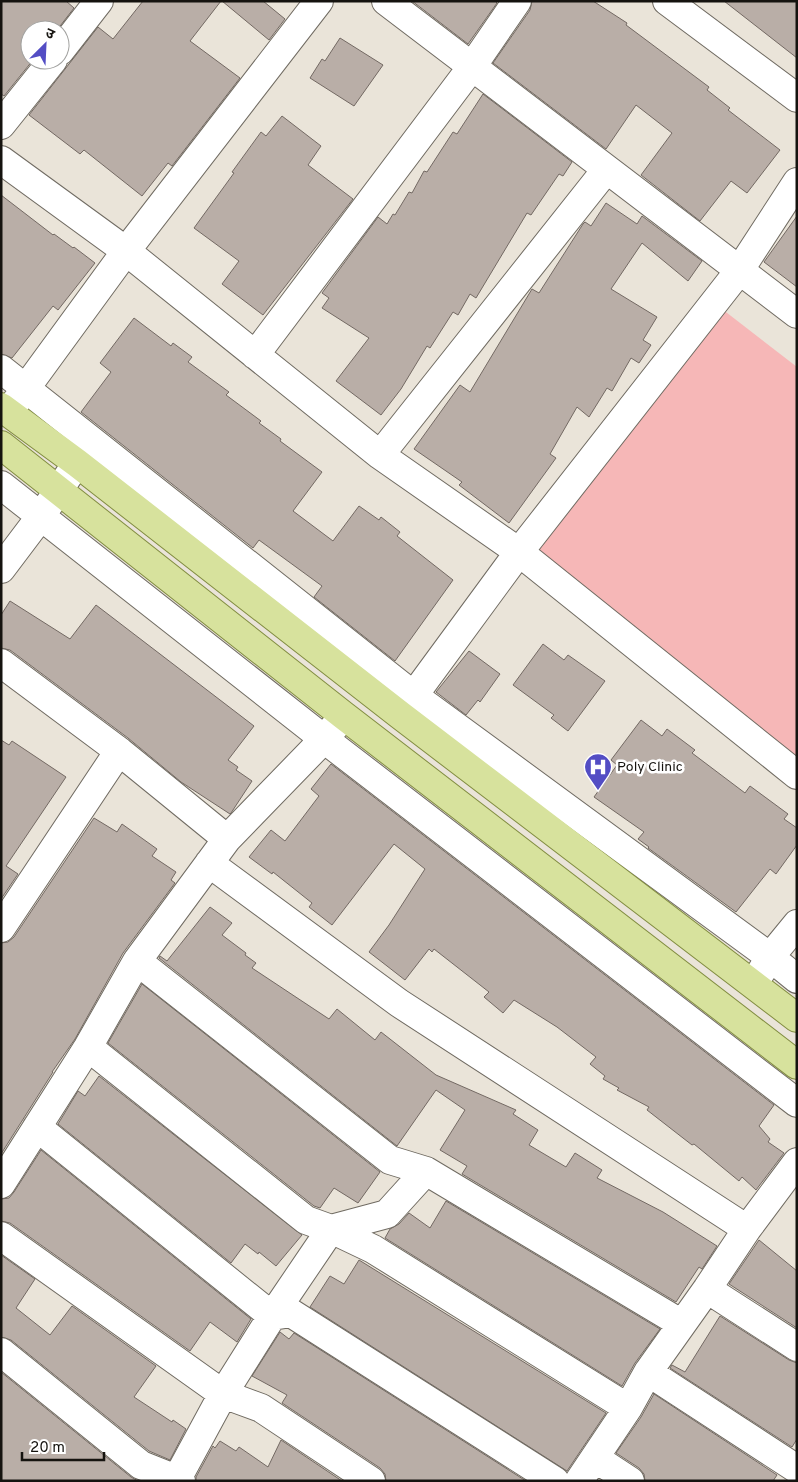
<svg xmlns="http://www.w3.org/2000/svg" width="798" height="1482" viewBox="0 0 798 1482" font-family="Overpass,'Noto Sans Devanagari',sans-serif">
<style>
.green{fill:#f6b7b7}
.building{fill:#b9aea7;stroke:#736963}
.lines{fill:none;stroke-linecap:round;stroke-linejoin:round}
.minor-casing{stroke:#706b62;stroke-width:30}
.major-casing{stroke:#828d41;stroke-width:30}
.minor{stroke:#fff;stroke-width:28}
.major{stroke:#d7e29d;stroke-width:28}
.labels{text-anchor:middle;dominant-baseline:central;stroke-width:5;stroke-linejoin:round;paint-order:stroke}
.poi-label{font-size:14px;fill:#15130f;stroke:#fff;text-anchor:start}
</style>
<rect width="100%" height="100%" fill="#eae4d9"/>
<!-- green -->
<path class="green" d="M 722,309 L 797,367 L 797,764 L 530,558 Z"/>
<!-- building -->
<path class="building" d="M 1,1 L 66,1 L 74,8 L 57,30 L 30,30 L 30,60 L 33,60 L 4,96 L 1,94 Z
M 143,1 L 221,1 L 190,41 L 240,78 L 172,166 L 168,163 L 142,196 L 84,150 L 80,154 L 29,115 L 98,27 L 113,39 Z
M 222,1 L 263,1 L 285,19 L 269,40 Z
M 412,1 L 495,1 L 497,3 L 468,44 Z
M 532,1 L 593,1 L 627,23 L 626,25 L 709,87 L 707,90 L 730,108 L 728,110 L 780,150 L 747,193 L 731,181 L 700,221 L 641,175 L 672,133 L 636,105 L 606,149 L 493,63 L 530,10 Z
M 724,1 L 797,1 L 797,58 Z
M 340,38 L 383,65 L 354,106 L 310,78 L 322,59 L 325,61 Z
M 483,94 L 572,162 L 563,176 L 559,174 L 531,215 L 527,213 L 476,298 L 470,294 L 458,315 L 453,312 L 430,348 L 427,346 L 401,389 L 381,415 L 336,381 L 369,338 L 322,308 L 329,298 L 322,293 L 378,217 L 387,224 L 393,214 L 395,215 L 409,192 L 412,193 L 424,171 L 427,172 L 453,132 L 457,134 Z
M 282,116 L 321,146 L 308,165 L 353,199 L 263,315 L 222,284 L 239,261 L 194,228 L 234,173 L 232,172 L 261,132 L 266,136 Z
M 1,195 L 53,235 L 54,234 L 73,248 L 74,247 L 95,263 L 58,310 L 53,306 L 12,358 L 1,354 Z
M 606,203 L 637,224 L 642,216 L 702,261 L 688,281 L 642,243 L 611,289 L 657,317 L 643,340 L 651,345 L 639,363 L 631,358 L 612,391 L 607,388 L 589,417 L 577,407 L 550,454 L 556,458 L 509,523 L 459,485 L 462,482 L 414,449 L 460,385 L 470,392 L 532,289 L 539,293 L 583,224 L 585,222 L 591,226 Z
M 797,216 L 797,287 L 764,262 Z
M 134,318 L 171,346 L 173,343 L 192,357 L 188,362 L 229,392 L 226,395 L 261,421 L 259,423 L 281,439 L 280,441 L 322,472 L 293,511 L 333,541 L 359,506 L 379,520 L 381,517 L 400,532 L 397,536 L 453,580 L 395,661 L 314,597 L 322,586 L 259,540 L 253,548 L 81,412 L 111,372 L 100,363 Z
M 10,601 L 70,639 L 96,605 L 254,726 L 228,760 L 238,767 L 236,770 L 252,781 L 231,813 L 230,814 L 181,782 L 128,738 L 10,650 L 1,648 L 1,615 Z
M 543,644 L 564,660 L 568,655 L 605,681 L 568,731 L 551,718 L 554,715 L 513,685 Z
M 469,651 L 500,674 L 480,702 L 478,700 L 466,715 L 436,692 Z
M 641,720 L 662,736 L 667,729 L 695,750 L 692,753 L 745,793 L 750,786 L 788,814 L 784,819 L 797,828 L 797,845 L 776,874 L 770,869 L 736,912 L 648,848 L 649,847 L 638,839 L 644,832 L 594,797 L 617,765 L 611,760 Z
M 1,740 L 9,745 L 12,741 L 66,777 L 6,866 L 18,874 L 1,899 Z
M 331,764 L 774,1105 L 759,1126 L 770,1139 L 768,1142 L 784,1153 L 756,1190 L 742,1177 L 739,1181 L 694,1144 L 692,1145 L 647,1110 L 649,1107 L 617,1090 L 619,1088 L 603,1079 L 605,1076 L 590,1064 L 596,1057 L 557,1027 L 514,1000 L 503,1013 L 484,997 L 489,992 L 434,949 L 432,952 L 429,949 L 405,980 L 369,952 L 389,925 L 425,869 L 394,844 L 332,925 L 309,907 L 312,903 L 273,872 L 272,874 L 249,857 L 271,830 L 285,841 L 319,796 L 311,789 Z
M 94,818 L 117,832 L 122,824 L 157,849 L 152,856 L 176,872 L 171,880 L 175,883 L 123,953 L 75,1039 L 52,1072 L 53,1072 L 1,1154 L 1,943 L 8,942 L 14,937 Z
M 210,907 L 232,923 L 222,935 L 246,953 L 245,955 L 256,963 L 252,968 L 329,1019 L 337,1009 L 375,1040 L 381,1032 L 436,1075 L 516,1110 L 513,1114 L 538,1130 L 529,1145 L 566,1167 L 575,1153 L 602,1170 L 597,1178 L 663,1212 L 717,1246 L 702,1269 L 699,1267 L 676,1302 L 462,1174 L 467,1166 L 440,1150 L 465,1110 L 436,1090 L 397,1146 L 159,958 L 160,956 L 167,961 Z
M 142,984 L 380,1172 L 358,1203 L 334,1188 L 320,1208 L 314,1206 L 108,1043 Z
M 99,1076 L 302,1235 L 276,1266 L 259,1252 L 258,1254 L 245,1244 L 231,1263 L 58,1124 L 78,1091 L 85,1096 Z
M 41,1150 L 251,1319 L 237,1342 L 210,1322 L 190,1351 L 10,1223 L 1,1221 L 1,1199 L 9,1198 L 14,1192 Z
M 446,1201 L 660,1329 L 635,1363 L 622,1386 L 385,1238 L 390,1229 L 399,1224 L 409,1213 L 430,1228 Z
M 759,1240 L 797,1271 L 797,1328 L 729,1284 Z
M 1,1255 L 35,1279 L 16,1308 L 50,1335 L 72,1306 L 156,1366 L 134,1397 L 172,1422 L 173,1420 L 186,1429 L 170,1460 L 149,1451 L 11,1340 L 1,1337 Z
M 359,1260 L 606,1413 L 567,1471 L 310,1307 L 330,1276 L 344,1284 Z
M 720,1316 L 789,1360 L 797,1363 L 797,1439 L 792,1447 L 670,1368 L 672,1365 L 685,1372 Z
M 280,1332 L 289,1339 L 294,1333 L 526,1481 L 386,1481 L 385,1474 L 380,1468 L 282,1403 L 287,1395 L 252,1376 Z
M 1,1372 L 131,1477 L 138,1481 L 1,1481 Z
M 654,1394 L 777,1475 L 773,1481 L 645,1481 L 644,1474 L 639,1468 L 616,1453 L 641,1417 Z
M 281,1440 L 342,1481 L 196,1481 L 196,1477 L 213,1446 L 215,1448 L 220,1441 L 236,1451 L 239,1447 L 268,1467 Z"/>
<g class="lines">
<!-- minor casing -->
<g class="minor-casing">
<path id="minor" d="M 386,1 L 797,314
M 667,1 L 797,98
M 60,51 L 99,1
M 1,125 L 53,60
M 1,160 L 126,251 L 380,455 L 519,552 L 797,775
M 255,355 L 471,68 L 517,1
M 1,369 L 413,695 L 770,957 L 797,979
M 15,403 L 126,251 L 319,1
M 380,455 L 606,170
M 1,485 L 324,739 L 797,1103
M 1,569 L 41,516 L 77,463
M 1,663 L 119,751 L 227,839
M 403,710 L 519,552 L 739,271 L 797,182
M 209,863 L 399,1003 L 747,1229
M 1,928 L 119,751
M 137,961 L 390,1160 L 426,1171 L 682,1324
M 761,972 L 770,957 L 797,924
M 88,1047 L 306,1220 L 331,1229 L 373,1249 L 628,1408
M 37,1127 L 272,1316 L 291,1313 L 555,1481
M 1,1184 L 88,1047 L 137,961 L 227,839 L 324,739 L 336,725
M 1,1236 L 223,1394 L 261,1408 L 371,1481
M 707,1289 L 797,1347
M 1,1352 L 141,1465 L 181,1481
M 648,1372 L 797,1469
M 595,1458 L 630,1481
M 177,1479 L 223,1394 L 272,1316 L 331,1229 L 387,1214 L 426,1171
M 579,1481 L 628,1408 L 648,1372 L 707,1289 L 747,1229 L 797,1162"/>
</g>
<!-- major casing -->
<g class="major-casing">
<path id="major" d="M 1,407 L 77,463 L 400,715 L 797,1018
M 1,445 L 343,715 L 797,1065"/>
</g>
<!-- minor -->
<use href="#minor" class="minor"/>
<!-- major -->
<use href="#major" class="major"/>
</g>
<!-- icons -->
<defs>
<g id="hospital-pin" transform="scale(1.4375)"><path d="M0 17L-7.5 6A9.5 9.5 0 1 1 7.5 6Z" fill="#534dc4" stroke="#fff"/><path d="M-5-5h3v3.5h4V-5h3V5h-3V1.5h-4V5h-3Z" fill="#fff"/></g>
</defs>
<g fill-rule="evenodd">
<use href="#hospital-pin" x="598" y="767"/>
</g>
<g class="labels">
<!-- poi labels -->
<g class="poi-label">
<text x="617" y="767">Poly Clinic</text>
</g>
</g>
<!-- border -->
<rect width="798" height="1482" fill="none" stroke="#15130f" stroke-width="5"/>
<!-- north arrow -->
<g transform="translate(45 45) rotate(24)"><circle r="24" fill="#ffffff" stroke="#a1a19f"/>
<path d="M0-4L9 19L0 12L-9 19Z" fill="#534dc4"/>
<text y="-8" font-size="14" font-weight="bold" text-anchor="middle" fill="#15130f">उ</text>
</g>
<!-- scale -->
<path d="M22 1452v8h82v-8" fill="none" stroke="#15130f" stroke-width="2.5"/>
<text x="30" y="1452" font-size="15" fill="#15130f" stroke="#ffffff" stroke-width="4" paint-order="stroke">20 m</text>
</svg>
